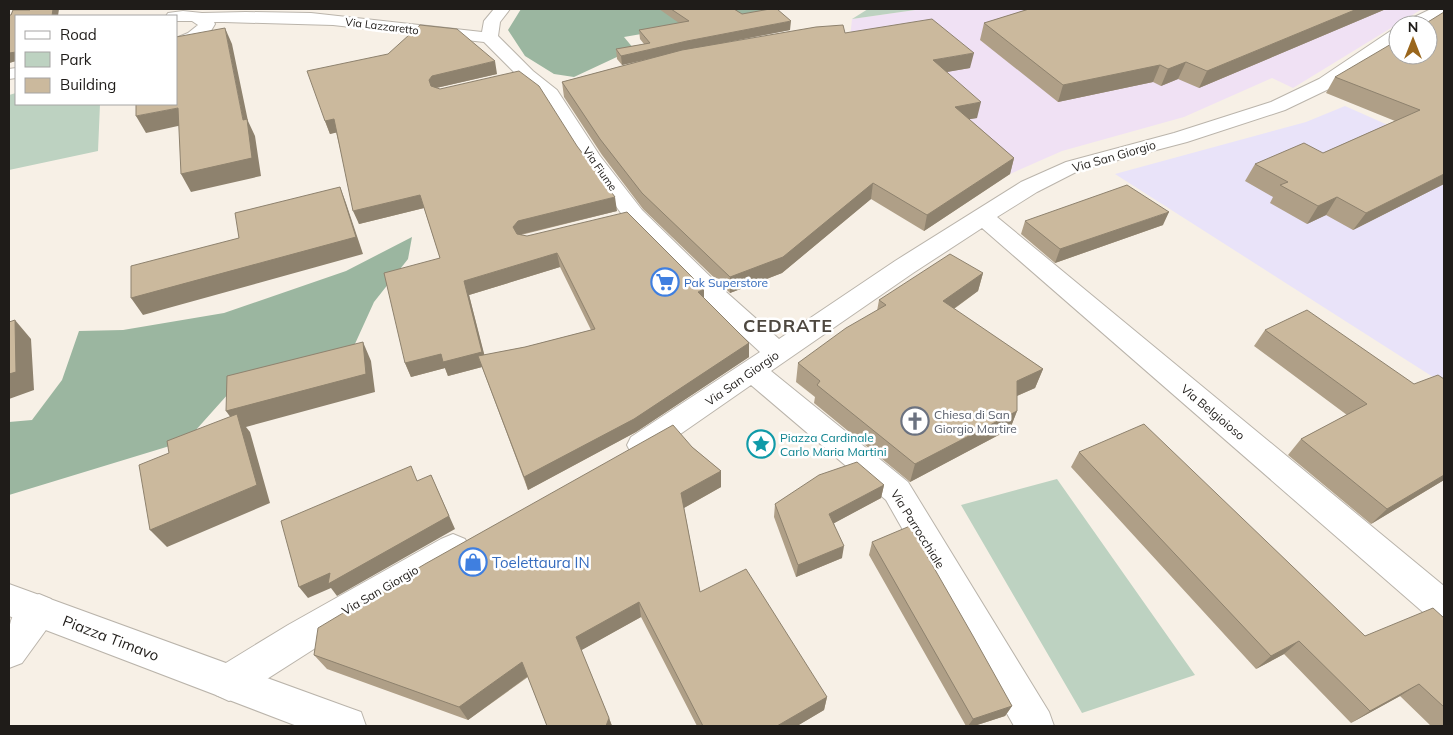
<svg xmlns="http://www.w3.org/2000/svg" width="1453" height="735" viewBox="0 0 1453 735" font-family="Mulish,sans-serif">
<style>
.industrial{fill:#f0e1f4}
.education{fill:#e9e3f9}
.green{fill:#bdd2c1}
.forest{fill:#9bb6a0}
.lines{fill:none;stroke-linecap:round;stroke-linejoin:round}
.minor-casing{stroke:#bab4ab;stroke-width:2}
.major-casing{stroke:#bab4ab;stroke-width:2}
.minor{fill:#fff;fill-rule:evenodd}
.major{fill:#fff;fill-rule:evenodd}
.wall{fill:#af9f87;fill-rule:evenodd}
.shaded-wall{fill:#8e826e}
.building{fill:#cbb99d;stroke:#8e826e}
.labels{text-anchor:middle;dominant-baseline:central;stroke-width:5;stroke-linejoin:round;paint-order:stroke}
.far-street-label{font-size:11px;fill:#1f1c19;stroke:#fff}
.street-label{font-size:12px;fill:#1f1c19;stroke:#fff}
.shop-label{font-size:12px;fill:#366cbe;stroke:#fff;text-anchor:start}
.worship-label{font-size:12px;fill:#5b616d;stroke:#fff;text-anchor:start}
.culture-label{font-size:12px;fill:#0d838f;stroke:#fff;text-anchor:start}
.near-shop-label{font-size:15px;fill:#366cbe;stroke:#fff;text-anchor:start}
.near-street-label{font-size:15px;fill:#1f1c19;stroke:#fff}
.district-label{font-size:18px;font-weight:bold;letter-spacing:1px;fill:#4e4840;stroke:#fff}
</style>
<rect width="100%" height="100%" fill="#f7f0e6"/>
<!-- industrial -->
<path class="industrial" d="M 922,9 L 1422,9 L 1293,88 L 1272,78 L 1184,117 L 1062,151 L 1010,174 L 847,67 L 852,19 Z"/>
<!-- education -->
<path class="education" d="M 1345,106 L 1444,150 L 1444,384 L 1115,174 L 1306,122 Z"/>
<!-- green -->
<path class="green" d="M 868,9 L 922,9 L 852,19 Z
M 16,93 L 16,104 L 100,104 L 98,151 L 9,170 L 9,95 Z
M 1057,479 L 1195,675 L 1082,713 L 961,505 Z"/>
<!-- forest -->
<path class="forest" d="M 521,9 L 785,9 L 624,37 L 634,49 L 574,77 L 554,74 L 525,56 L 508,30 Z
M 412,237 L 408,259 L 374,302 L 349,357 L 229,393 L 186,441 L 9,495 L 9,422 L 32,420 L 62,380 L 79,331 L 123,330 L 224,313 L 346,271 Z"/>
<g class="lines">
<!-- minor casing -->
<g class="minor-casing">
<path id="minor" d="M 494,9 L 510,9 L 500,22 L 498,36 L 533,71 L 557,90 L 600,156 L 642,210 L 725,291 L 779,339 L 895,261 L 1021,182 L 1066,162 L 1174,133 L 1271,102 L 1319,79 L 1392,30 L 1398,29 L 1398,42 L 1333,87 L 1285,110 L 1187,142 L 1080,170 L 1037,192 L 997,217 L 1444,586 L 1444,624 L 1432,620 L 982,228 L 913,273 L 771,371 L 908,482 L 1049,712 L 1054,726 L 1014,726 L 886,500 L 751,385 L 653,453 L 642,457 L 631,453 L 627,445 L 631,437 L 760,352 L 707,303 L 626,220 L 581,158 L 543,98 L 521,79 L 484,42 L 333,25 L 224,22 L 214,22 L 215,24 C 207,40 193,44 176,48 L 176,38 L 188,33 L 198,25 L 192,21 L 176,21 L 176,16 L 166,16 L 168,13 L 183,11 L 202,13 L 246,12 L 311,13 L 482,32 L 484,21 Z
M 1431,9 L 1444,9 L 1444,15 L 1425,25 L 1404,25 L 1406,21 Z
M 16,68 L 16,78 L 9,79 L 9,69 Z
M 453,534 L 465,539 L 470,549 L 465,559 L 314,649 L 242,695 L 229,701 L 216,695 L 210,682 L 216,669 L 288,625 L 441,539 Z
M 39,594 L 51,599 L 57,611 L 51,623 L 22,663 L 9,668 C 9,635 2,609 39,594 Z"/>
</g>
<!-- major casing -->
<g class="major-casing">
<path id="major" d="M 9,584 L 347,707 L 361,712 L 366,726 L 297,726 L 9,616 Z"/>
</g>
<!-- minor -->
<use href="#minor" class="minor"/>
<!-- major -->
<use href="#major" class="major"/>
</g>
<!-- wall -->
<path class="wall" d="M 9,9 L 59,9 L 16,61 L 9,63 L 9,15 L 11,15 L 13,10 L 9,10 Z
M 659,9 L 734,9 L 742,14 L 790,30 L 722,43 L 845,33 L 970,68 L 946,72 L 977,118 L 969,119 L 1014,158 L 1010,174 L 924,231 L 871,199 L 782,273 L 730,293 L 643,209 L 602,155 L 564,97 L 562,82 L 652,58 L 622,65 L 617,59 L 616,49 L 644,44 L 640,39 L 639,30 L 679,23 Z
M 1029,9 L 1386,9 L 1199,88 L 1178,79 L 1161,86 L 1153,82 L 1058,102 L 980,40 L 984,23 Z
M 388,54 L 497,74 L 436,88 L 617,211 L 521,235 L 704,299 L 749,343 L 749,357 L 636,432 L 528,490 L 482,367 L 448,376 L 445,368 L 411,377 L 405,363 L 440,258 L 424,208 L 359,224 L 336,132 L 330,134 L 325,121 ZM 560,267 L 591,330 L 525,347 L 484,355 L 469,295 Z
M 1428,55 L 1444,184 L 1353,230 L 1326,215 L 1307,224 L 1270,203 L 1273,197 L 1245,181 L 1255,164 L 1323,153 L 1395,121 L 1326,93 L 1335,77 Z
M 1025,221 L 1163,225 L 1055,263 L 1021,234 Z
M 983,273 L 978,291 L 954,309 L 1043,369 L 1035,388 L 1017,396 L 1017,411 L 1010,429 L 910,482 L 814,403 L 815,397 L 796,382 L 798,363 L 877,311 L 879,300 Z
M 1265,330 L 1414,384 L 1444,480 L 1371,524 L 1288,455 L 1301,439 L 1347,415 L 1254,346 Z
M 692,447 L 721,471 L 721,487 L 684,508 L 700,592 L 827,697 L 824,710 L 797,726 L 697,726 L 641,617 L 581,650 L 609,718 L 612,726 L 547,726 L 528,677 L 468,720 L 327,669 L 314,655 Z
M 1079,452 L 1365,636 L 1444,618 L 1444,726 L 1431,726 L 1400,696 L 1351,723 L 1284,654 L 1256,669 L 1071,467 Z
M 884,485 L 881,498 L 834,523 L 842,558 L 796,577 L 774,517 L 775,504 Z
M 872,542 L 1012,706 L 1005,716 L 974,726 L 966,726 L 869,555 Z"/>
<!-- shaded-wall -->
<path class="shaded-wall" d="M 53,9 L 59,9 L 58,16 L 52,16 Z
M 1357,9 L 1386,9 L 1199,88 L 1207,71 Z
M 791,21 L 790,30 L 687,50 L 622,65 L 621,56 L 687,41 Z
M 225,28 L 232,44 L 248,121 L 255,136 L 261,176 L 191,192 L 181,174 L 243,120 Z
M 16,52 L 16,61 L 9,63 L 9,53 Z
M 974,53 L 970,68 L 930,75 L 933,60 Z
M 495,61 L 497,74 L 436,88 L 432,93 L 429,80 L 432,76 Z
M 1186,62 L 1178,79 L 1161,86 L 1168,69 Z
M 1160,65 L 1153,82 L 1058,102 L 1063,85 Z
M 981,102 L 977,118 L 952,122 L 955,107 Z
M 178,108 L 187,124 L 146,133 L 136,116 Z
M 334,119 L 339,132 L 330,134 L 325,121 Z
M 1014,158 L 1010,174 L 924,231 L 927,215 Z
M 1444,174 L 1444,184 L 1353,230 L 1366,213 Z
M 873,183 L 871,199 L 782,273 L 730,293 L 730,277 Z
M 340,187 L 346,203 L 363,254 L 143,315 L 131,298 Z
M 420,195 L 424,208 L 359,224 L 353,211 Z
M 615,197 L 617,211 L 522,234 L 516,241 L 513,227 L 518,221 Z
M 1337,197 L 1326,215 L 1307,224 L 1318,206 Z
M 1169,212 L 1163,225 L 1055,263 L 1060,249 Z
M 557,253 L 560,267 L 469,295 L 487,365 L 478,356 L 482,367 L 448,376 L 445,368 L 411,377 L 405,363 L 464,281 Z
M 983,273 L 978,291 L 938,320 L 943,301 Z
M 704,289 L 704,303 L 698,292 Z
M 15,320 L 31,339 L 34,390 L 9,399 L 9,374 Z
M 363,342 L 371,361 L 375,392 L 246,427 L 250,432 L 270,503 L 167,547 L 150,530 L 239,429 L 226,411 Z
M 749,343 L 749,357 L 636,432 L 528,490 L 524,477 Z
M 1043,369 L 1035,388 L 1010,399 L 1017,381 Z
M 1017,411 L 1010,429 L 910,482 L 915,464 Z
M 721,471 L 721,487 L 682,509 L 681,493 Z
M 431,475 L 455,529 L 337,596 L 331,588 L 308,598 L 299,587 Z
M 1444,475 L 1444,480 L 1371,524 L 1387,509 Z
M 884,485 L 881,498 L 827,527 L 829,514 Z
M 844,546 L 842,558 L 796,577 L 798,565 Z
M 639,602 L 641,617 L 580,651 L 576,637 Z
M 1299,641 L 1284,654 L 1256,669 L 1271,656 Z
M 522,662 L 528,676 L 468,720 L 459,707 Z
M 1419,684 L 1400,696 L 1351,723 L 1370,711 Z
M 827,697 L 824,710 L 797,726 L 777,726 Z
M 1012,706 L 1005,716 L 974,726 L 968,726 L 973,719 Z
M 609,718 L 612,726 L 606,726 Z"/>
<!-- building -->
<path class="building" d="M 30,9 L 53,9 L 52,16 L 16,16 L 16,52 L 9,53 L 9,15 L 11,15 L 13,10 L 30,10 Z
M 671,9 L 734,9 L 742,14 L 770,9 L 777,9 L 791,21 L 687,41 L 621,56 L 616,49 L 650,43 L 639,30 L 689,21 Z
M 1029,9 L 1357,9 L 1207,71 L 1186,62 L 1168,69 L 1160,65 L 1063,85 L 984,23 Z
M 1444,12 L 1444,174 L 1366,213 L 1337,197 L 1318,206 L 1280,185 L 1288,182 L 1255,164 L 1304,143 L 1323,153 L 1420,110 L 1335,77 L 1398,40 L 1398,55 L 1428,55 L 1428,25 L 1423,25 Z
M 932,19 L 974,53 L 933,60 L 981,102 L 955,107 L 1014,158 L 927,215 L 873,183 L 783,257 L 730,277 L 642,193 L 600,139 L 562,82 L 682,50 L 816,27 L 843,25 L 845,33 Z
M 420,25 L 457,29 L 495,61 L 432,76 L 429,80 L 431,86 L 440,89 L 519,71 L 539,86 L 577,146 L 615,197 L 518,221 L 513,227 L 517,234 L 527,236 L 627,212 L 704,289 L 698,292 L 749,343 L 634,419 L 524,477 L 478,356 L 525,347 L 595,329 L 557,253 L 464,281 L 482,352 L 443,362 L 441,354 L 405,363 L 384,273 L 440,258 L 420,195 L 353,211 L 334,119 L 325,121 L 307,71 L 388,54 Z
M 225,28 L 243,120 L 247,119 L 252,158 L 181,174 L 178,108 L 136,116 L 136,104 L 176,104 L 176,37 Z
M 1127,185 L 1169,212 L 1060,249 L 1025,221 Z
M 340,187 L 356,237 L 131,298 L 131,266 L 239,238 L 235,213 Z
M 950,254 L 983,273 L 943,301 L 1043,369 L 1017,381 L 1017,411 L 915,464 L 817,385 L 820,381 L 798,363 L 846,328 L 886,305 L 879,300 Z
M 1307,310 L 1414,384 L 1438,375 L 1444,379 L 1444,475 L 1387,509 L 1301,439 L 1367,404 L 1265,330 Z
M 15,320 L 16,372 L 9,374 L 9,322 Z
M 363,342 L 366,374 L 226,411 L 227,376 Z
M 237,414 L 257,485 L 150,530 L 139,465 L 169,453 L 167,441 Z
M 1144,424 L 1365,636 L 1433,608 L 1444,618 L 1444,707 L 1419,684 L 1370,711 L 1299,641 L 1271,656 L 1079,452 Z
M 673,425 L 692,447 L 721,471 L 681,493 L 700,592 L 746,569 L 827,697 L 777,726 L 703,726 L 639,602 L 576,637 L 609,718 L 606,726 L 547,726 L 522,662 L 459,707 L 314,655 L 318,628 L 425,564 Z
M 857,462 L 884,485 L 829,514 L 844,546 L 798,565 L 775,504 L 819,475 Z
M 411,466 L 417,481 L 431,475 L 449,516 L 328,584 L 330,573 L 299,587 L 281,521 Z
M 910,526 L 973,636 L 1012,706 L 973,719 L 872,542 Z"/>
<!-- icons -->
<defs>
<g id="supermarket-ring" transform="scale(1.4375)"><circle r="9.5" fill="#fff" stroke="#3f7fe0" stroke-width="1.5"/><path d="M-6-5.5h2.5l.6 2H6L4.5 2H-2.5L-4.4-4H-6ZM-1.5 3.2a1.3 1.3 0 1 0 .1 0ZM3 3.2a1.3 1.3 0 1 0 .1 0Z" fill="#3f7fe0"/></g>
<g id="church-ring" transform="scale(1.4375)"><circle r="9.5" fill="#fff" stroke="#6b7280" stroke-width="1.5"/><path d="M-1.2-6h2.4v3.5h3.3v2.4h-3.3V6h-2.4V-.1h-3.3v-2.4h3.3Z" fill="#6b7280"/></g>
<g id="sight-ring" transform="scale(1.4375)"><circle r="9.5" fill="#fff" stroke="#0f9aa8" stroke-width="1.5"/><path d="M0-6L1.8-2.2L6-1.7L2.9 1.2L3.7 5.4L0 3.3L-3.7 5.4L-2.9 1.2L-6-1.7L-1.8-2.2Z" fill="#0f9aa8"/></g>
<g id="shop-ring" transform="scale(1.4375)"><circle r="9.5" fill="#fff" stroke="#3f7fe0" stroke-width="1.5"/><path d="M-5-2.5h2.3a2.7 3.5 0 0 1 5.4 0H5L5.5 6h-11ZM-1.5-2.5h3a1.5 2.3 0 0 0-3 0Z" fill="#3f7fe0"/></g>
</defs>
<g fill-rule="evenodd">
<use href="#supermarket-ring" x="665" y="282"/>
<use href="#church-ring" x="915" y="421"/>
<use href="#sight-ring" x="761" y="444"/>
<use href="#shop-ring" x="473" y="562"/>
</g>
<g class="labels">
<!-- far-street labels -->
<g class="far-street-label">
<text transform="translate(382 26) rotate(7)">Via Lazzaretto</text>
<text transform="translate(600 169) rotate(55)">Via Fiume</text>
</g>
<!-- street labels -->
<g class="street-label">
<text transform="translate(1114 156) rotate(-16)">Via San Giorgio</text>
<text transform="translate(742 378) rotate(-35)">Via San Giorgio</text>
<text transform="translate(1213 412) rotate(40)">Via Belgioioso</text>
<text transform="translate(918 529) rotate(58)">Via Parrocchiale</text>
<text transform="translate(380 590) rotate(-30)">Via San Giorgio</text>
</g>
<!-- shop labels -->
<g class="shop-label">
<text x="684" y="282">Pak Superstore</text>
</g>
<!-- worship labels -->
<g class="worship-label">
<text x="934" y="414">Chiesa di San<tspan x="934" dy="14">Giorgio Martire</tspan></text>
</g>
<!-- culture labels -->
<g class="culture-label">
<text x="780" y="437">Piazza Cardinale<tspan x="780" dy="14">Carlo Maria Martini</tspan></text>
</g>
<!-- near-shop labels -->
<g class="near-shop-label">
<text x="492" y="562">Toelettaura IN</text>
</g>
<!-- near-street labels -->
<g class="near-street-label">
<text transform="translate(111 638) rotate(21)">Piazza Timavo</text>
</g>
<!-- district labels -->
<g class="district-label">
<text x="788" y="325">CEDRATE</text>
</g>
</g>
<!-- border -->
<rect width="1453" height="735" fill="none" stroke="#1f1c19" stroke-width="20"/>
<!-- legend -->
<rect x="15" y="15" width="162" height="90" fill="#ffffff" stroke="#a5a4a3"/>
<rect x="25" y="31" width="25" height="8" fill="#ffffff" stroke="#a5a4a3"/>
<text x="60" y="40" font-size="15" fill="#1f1c19">Road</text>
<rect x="25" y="52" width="25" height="15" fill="#bdd2c1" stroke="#a5a4a3"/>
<text x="60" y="65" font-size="15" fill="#1f1c19">Park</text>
<rect x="25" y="78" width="25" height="15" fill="#cbb99d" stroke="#a5a4a3"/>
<text x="60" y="90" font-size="15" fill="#1f1c19">Building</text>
<!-- north arrow -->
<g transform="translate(1413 40)"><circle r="24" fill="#ffffff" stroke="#a5a4a3"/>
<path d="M0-4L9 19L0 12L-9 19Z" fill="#9a661c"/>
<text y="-8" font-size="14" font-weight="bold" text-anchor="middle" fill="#1f1c19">N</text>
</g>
</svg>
